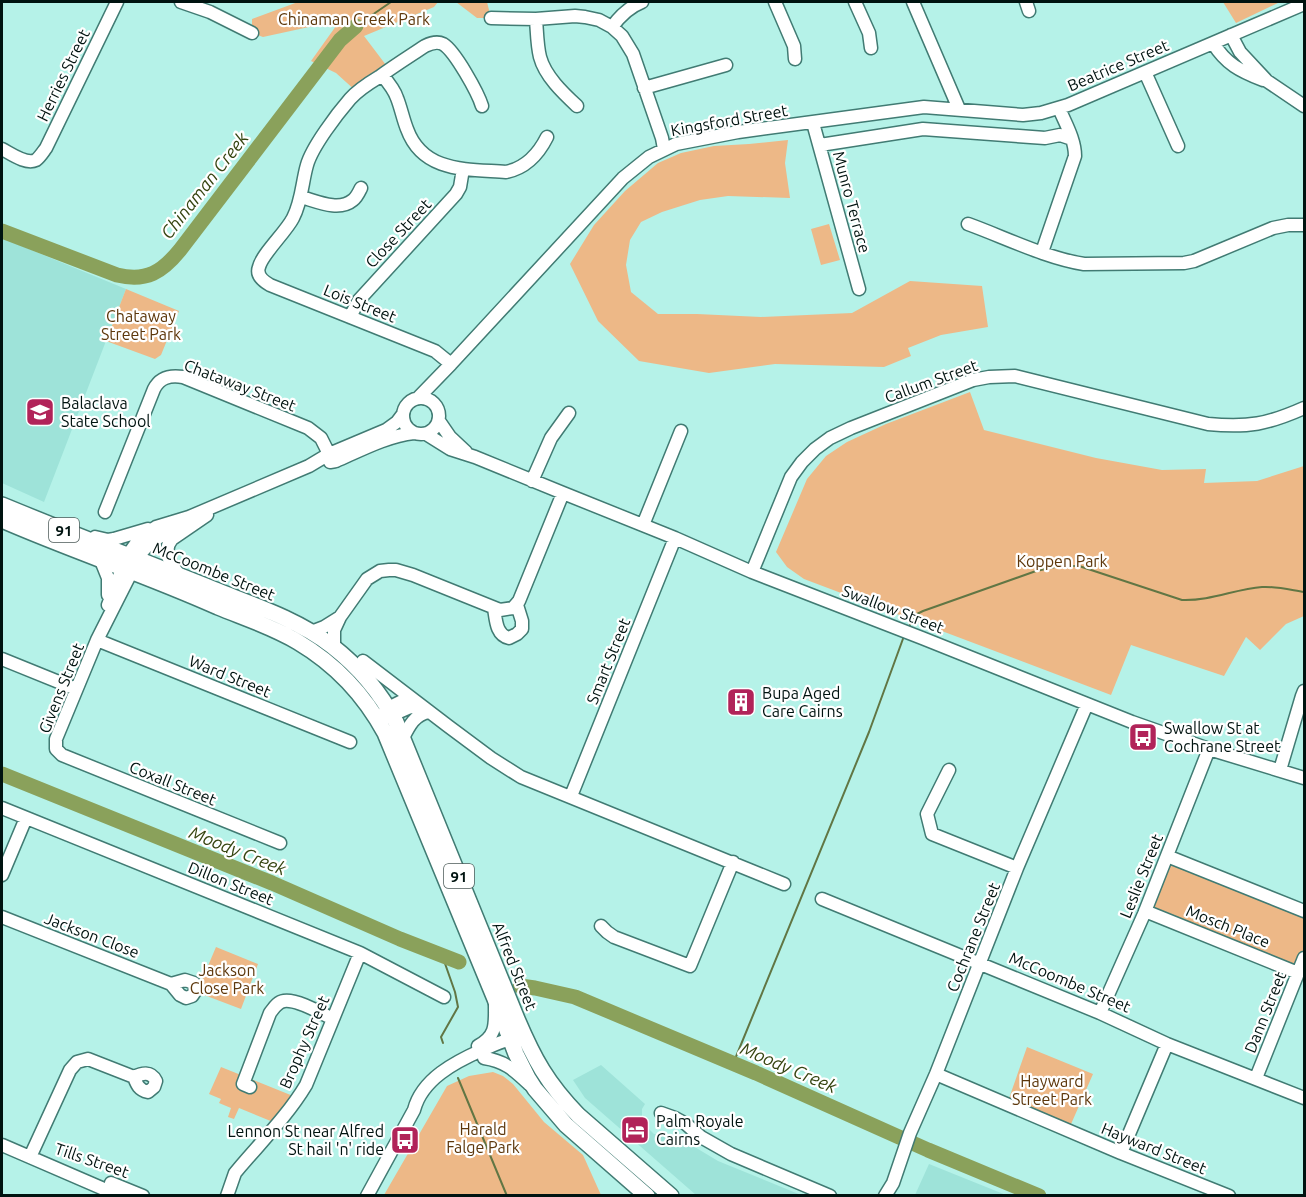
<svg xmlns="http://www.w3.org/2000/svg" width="1306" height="1197" viewBox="0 0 1306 1197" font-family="Ubuntu,sans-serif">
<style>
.built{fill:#9ee3d9}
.green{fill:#edb887}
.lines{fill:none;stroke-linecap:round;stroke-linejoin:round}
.stream{stroke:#617644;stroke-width:2}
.river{stroke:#8aa15b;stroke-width:15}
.minor-casing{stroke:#417b73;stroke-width:15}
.major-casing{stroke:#417b73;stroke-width:18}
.minor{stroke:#fff;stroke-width:12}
.major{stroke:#fff;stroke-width:15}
.labels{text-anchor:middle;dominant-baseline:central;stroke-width:4.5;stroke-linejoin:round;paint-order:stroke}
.shield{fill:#fff;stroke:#4c5a58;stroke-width:1.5}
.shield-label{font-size:15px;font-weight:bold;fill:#001310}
.park-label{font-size:16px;fill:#5d370b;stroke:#fff}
.street-label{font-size:16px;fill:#001310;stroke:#fff}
.poi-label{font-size:16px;fill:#001310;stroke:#fff;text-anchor:start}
.water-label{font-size:18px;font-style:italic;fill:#364511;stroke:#fff}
</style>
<rect width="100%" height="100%" fill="#b5f2e8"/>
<!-- built -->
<path class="built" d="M 2,238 L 126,289 L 44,502 L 2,483 Z
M 601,1065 L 645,1104 L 642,1109 L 642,1122 L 654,1134 L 681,1137 L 698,1149 L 718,1161 L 801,1195 L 696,1195 L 585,1098 L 573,1080 Z
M 929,1164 L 1006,1195 L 915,1195 Z"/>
<!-- green -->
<path class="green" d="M 298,2 L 438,2 L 434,7 L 364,36 L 389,69 L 357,92 L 336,73 L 311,61 L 336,26 L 332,22 L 263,37 L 252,33 L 252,19 Z
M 456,2 L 487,2 L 491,18 L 477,18 Z
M 1223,2 L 1280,2 L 1236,23 Z
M 788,140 L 785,163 L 790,198 L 728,196 L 700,200 L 662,212 L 641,222 L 630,240 L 626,265 L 631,292 L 658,314 L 697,314 L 761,317 L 852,313 L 910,281 L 982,286 L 988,327 L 941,335 L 908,348 L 911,356 L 884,367 L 775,364 L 709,373 L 639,361 L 598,321 L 570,264 L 594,225 L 625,191 L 658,163 L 681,153 L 714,146 L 749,144 Z
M 829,224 L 840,260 L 821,265 L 811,229 Z
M 126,289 L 179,311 L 161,355 L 155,359 L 106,341 Z
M 970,392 L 984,430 L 1096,458 L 1162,470 L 1206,469 L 1204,483 L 1257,481 L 1304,466 L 1304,616 L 1286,624 L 1260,650 L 1246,637 L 1224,676 L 1131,645 L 1111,695 L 804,579 L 787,567 L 776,552 L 807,479 L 826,456 L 847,442 L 886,424 Z
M 1167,856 L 1304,911 L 1304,958 L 1298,973 L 1145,911 Z
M 216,947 L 258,964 L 241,1009 L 204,995 L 205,988 L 202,980 Z
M 1027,1047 L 1093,1074 L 1068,1131 L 1007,1104 Z
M 221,1067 L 298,1098 L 278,1124 L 239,1108 L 234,1119 L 228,1117 L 231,1108 L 219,1103 L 221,1099 L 209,1094 Z
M 493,1072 L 503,1076 L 513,1084 L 544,1122 L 583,1155 L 601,1195 L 384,1195 L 447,1086 L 469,1076 Z"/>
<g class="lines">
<!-- stream -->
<path class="stream" d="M 356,26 L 391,2
M 908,628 L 917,614 L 923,611 L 1036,571 L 1060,566 L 1079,566 L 1182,600 C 1211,601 1235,589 1262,587 C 1276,586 1291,590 1304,592
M 442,955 L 455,992 L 458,1007 L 441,1037 L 443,1043
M 733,1064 L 869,732 L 904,636
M 458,1078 L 507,1196"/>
<!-- river -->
<path class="river" d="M 2,231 L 117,275 C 147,282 162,272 180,250 L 340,40 L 356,26
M 2,774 L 272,883 L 400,939 L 459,962
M 520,986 L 535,988 L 575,997 L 756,1073 L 928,1150 L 1039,1196"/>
<!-- minor casing -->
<g class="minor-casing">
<path id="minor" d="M 181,2 L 210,12 L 252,33
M 775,2 L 794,46 L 795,59
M 855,2 L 869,33 L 871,48
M 913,2 L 959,109
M 1026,2 L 1029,11
M 491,18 L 536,19 L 575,16 L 585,17 L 599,20 L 612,27 L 622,36 L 633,54 L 662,138 L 664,149
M 536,19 C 537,31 537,45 540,57 C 545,76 563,93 577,106
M 612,27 C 620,16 629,7 642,2
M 1231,35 L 1240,52 L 1267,81 L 1304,106
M 1213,43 C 1226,64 1240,71 1263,80
M 1145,72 L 1178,146
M 382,75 C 388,82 394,89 397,98 C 401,108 403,119 407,129 C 423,173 467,169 506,172 C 526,168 538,155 547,137
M 644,88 L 726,65
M 813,123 L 859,289
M 820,145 L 923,129 L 1045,138 L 1060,135 L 1072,139
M 2,149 C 10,153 26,165 36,160 C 40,157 43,152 46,148 L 117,2
M 301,197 C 316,201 339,212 353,200 C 357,197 359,192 361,188
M 968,224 C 1004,237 1046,258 1084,264 L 1184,263 L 1194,261 L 1273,228 L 1288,225 L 1304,225
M 1042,252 L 1075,156 C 1075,139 1065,123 1059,108
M 350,317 L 359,300 L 456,194 L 460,187 L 463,169
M 451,364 L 435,351 L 270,285 C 263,281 256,275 259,267 C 262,254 286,232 293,218 C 302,201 302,182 307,165 C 312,147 337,114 350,99 C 358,90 369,83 379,77 C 394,66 410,56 425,46 C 431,43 437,41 443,44 C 455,51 478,93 482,106
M403 416a18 18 0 1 1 36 0a18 18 0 1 1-36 0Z
M 418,398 L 451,364 L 623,178 L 649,157 L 676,144 L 738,132 L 924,107 L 1023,115 L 1041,113 L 1068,105 L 1304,4
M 439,421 L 450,437 L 466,452
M 426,434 L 450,449 L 475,457 L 563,493 L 675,538 L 752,572 L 922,638 L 1132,722 L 1209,749 L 1304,778
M 330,462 L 336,461 C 361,450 387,436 414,433
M 532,481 L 551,438 L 569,413
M 105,512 L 154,389 C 160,377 170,375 183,377 L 308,428 L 321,438 L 329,454 L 336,461
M 189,517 L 174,528 L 151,542 L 141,553 L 97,640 L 56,739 L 56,749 L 62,755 L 280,843
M 643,525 L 681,431
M 95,537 L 108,540 L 114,539 L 148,529
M 100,558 L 108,578 L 108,595
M 752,572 L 791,477 L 802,462 L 815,449 L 830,438 L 851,428 L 973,380 L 989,377 L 1015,376 L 1208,424 C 1248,428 1268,424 1304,408
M 180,576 C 171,564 161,552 172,539 L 207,515
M 108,605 L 127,556 L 140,538 L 145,534 L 156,527 L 189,517 L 309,466 L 329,454 L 386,430 L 397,422 L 403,414
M 494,608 C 496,620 496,635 509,638 L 517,634 L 522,629 L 522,621 L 517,605
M 340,617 L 367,579 L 380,571 L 389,570 L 396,570 L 413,575 L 500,610 L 513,608 L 519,601 L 563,493
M 311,632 L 324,627 L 340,617 L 334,630 L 334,647
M 97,640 L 350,742
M 2,659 L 76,689
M 363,661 L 448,726 L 491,758 L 521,777 L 784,884
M 383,714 L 388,708 L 410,697
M 385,718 L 408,708 L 420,705
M 403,738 C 409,726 415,714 429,712
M 949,770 L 927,814 L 932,834 L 1017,868
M 1280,770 L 1302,696 L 1304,691
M 571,796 L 675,538
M 2,808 L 360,953 L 444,997
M 1167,856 L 1304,911
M 2,875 L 26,818
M 822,899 L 1100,1013 L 1167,1044 L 1304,1098
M 1145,911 L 1298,973
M 2,917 L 171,984 L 180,995 L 186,998 L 192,996 L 196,990 L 194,983 L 185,980 L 171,984
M 601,926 L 607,932 L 614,937 L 690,966 L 733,862
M 1100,1013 L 1144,914 L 1209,749
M 478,1046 C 497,1036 495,1024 495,1005
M 484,1058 C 505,1061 514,1070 529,1084
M 936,1074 L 1121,1153 L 1229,1196
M 1256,1078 L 1304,958
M 250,1087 L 243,1084 L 270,1013 C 274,1008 277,1002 284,1001 C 297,999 321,1013 333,1019
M 661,1113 L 675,1118 L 686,1124 L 701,1137 L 731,1154 L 830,1196
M 2,1145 L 120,1196
M 1121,1153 L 1167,1044
M 30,1157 L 70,1070 L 77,1062 L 88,1059 L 134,1077 C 142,1073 151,1071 156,1081 L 154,1087 L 148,1092 C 139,1090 137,1085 134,1077
M 111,1183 L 143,1196
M 227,1196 L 235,1173 L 240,1167 C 263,1140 288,1115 306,1085 L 360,953
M 367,1196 L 414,1110 C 422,1079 455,1062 482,1050 C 494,1045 505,1039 518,1038
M 885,1196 L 893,1183 L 910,1133 L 936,1074 L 1017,868 L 1087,704"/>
</g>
<!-- major casing -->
<g class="major-casing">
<path id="major" d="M 2,505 C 72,534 143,561 213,589 C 253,605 297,619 332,646 C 359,667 380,692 396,722 L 517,1019 C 534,1059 547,1083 578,1115 L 671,1196
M 2,520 C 73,551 147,575 218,607 C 245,618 273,627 298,642 C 335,664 365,696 385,733 L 495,999 L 516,1054 L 528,1078 L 535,1089 L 566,1125 L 647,1196"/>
</g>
<!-- minor -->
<use href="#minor" class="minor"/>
<!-- major -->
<use href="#major" class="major"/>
</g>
<!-- icons -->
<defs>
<g id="school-square" transform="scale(1.5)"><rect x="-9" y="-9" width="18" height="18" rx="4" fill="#b12359" stroke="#fff"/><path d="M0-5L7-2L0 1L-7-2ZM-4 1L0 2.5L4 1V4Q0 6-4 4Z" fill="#fff"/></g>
<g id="building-square" transform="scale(1.5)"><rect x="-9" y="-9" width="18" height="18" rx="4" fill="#b12359" stroke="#fff"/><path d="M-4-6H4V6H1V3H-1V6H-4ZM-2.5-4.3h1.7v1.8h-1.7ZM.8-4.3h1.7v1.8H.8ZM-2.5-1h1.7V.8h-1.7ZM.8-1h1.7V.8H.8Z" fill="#fff"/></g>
<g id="bus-square" transform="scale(1.5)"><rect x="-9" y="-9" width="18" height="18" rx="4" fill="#b12359" stroke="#fff"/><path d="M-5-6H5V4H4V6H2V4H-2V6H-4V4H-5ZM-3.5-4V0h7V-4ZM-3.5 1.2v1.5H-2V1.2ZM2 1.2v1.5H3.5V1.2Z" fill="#fff"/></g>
<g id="hotel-square" transform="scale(1.5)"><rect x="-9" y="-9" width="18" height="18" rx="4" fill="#b12359" stroke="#fff"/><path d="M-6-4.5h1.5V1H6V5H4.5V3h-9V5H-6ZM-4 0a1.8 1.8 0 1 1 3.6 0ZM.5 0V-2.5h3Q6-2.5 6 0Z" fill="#fff"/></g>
</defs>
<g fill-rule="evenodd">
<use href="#school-square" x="40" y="412"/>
<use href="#building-square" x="741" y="702"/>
<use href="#bus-square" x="1143" y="737"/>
<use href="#hotel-square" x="635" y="1130"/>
<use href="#bus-square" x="405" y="1140"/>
</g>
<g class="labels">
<!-- shield labels -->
<g class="shield">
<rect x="49" y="518" width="30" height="24" rx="4.5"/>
<rect x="444" y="864" width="30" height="24" rx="4.5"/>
</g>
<g class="shield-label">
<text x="64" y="530">91</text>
<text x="459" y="876">91</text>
</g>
<!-- park labels -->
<g class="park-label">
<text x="354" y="19">Chinaman Creek Park</text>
<text x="141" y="316">Chataway<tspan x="141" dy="18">Street Park</tspan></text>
<text x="1062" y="561">Koppen Park</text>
<text x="227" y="970">Jackson<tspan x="227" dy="18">Close Park</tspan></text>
<text x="1052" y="1081">Hayward<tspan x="1052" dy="18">Street Park</tspan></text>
<text x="483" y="1129">Harald<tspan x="483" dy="18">Falge Park</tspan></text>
</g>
<!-- street labels -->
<g class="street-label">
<text transform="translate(1118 65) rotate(-23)">Beatrice Street</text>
<text transform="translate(63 75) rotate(-64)">Herries Street</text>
<text transform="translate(729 120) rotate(-10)">Kingsford Street</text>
<text transform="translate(852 202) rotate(75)">Munro Terrace</text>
<text transform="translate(398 233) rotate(-47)">Close Street</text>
<text transform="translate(360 303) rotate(22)">Lois Street</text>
<text transform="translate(931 381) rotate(-20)">Callum Street</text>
<text transform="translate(240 385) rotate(21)">Chataway Street</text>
<text transform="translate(214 571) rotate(22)">McCoombe Street</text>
<text transform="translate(893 609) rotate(21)">Swallow Street</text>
<text transform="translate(608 661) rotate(-68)">Smart Street</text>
<text transform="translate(230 676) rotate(22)">Ward Street</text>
<text transform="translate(61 688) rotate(-68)">Givens Street</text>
<text transform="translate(173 783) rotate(22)">Coxall Street</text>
<text transform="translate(1141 876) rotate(-68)">Leslie Street</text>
<text transform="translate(231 883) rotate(22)">Dillon Street</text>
<text transform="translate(1228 926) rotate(22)">Mosch Place</text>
<text transform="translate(92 935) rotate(21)">Jackson Close</text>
<text transform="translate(973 937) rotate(-68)">Cochrane Street</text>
<text transform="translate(515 966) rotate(68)">Alfred Street</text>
<text transform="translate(1070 982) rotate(23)">McCoombe Street</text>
<text transform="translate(1265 1012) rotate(-68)">Dann Street</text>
<text transform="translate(304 1042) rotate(-66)">Brophy Street</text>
<text transform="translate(1154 1148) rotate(22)">Hayward Street</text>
<text transform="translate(92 1160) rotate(19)">Tills Street</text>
</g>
<!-- poi labels -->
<g class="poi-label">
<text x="61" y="403">Balaclava<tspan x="61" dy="18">State School</tspan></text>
<text x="762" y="693">Bupa Aged<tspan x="762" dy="18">Care Cairns</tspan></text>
<text x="1164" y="728">Swallow St at<tspan x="1164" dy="18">Cochrane Street</tspan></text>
<text x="656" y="1121">Palm Royale<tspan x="656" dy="18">Cairns</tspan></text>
<text x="384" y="1131" text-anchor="end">Lennon St near Alfred<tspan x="384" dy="18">St hail 'n' ride</tspan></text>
</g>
<!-- water labels -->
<g class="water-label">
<text transform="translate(204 185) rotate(-52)">Chinaman Creek</text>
<text transform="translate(238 850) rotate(22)">Moody Creek</text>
<text transform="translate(789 1067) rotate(23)">Moody Creek</text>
</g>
</g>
<!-- border -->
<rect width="1306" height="1197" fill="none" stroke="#001310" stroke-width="6"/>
</svg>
